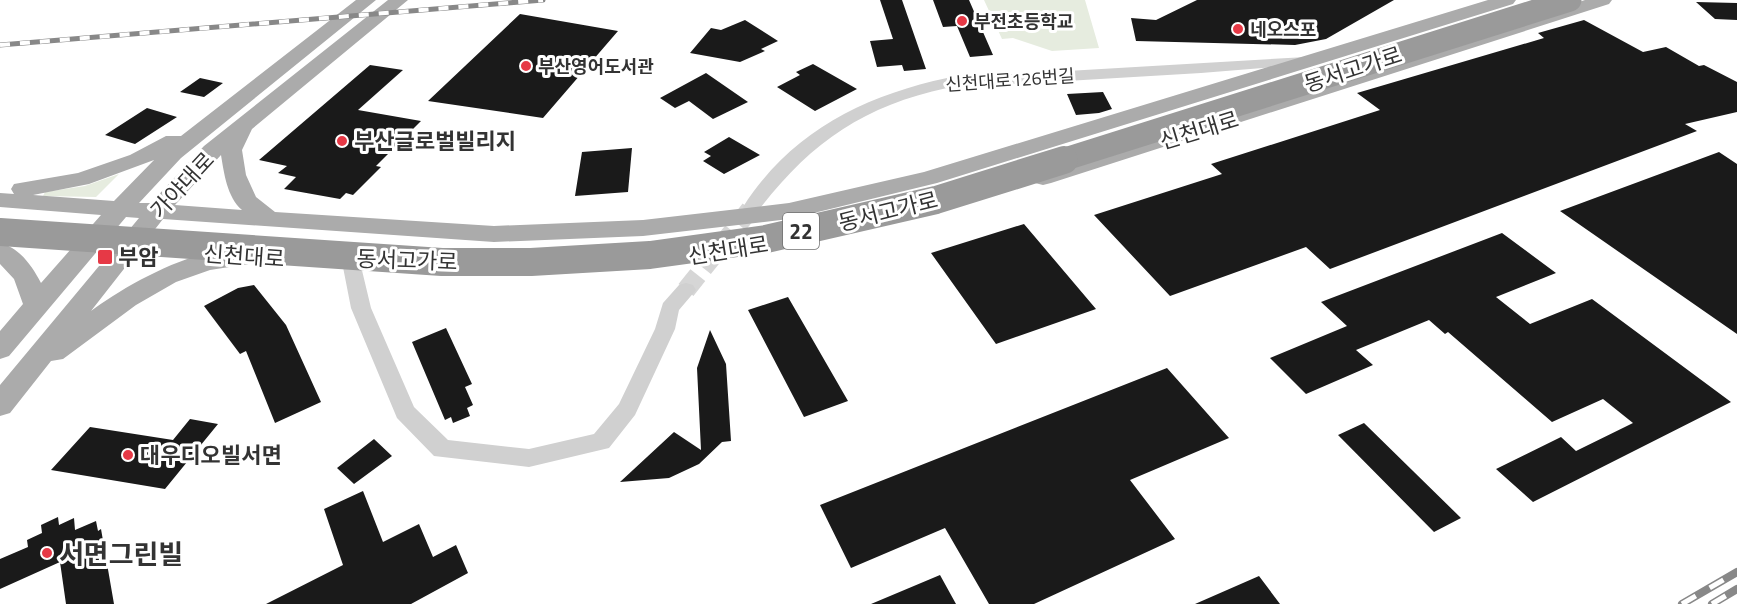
<svg xmlns="http://www.w3.org/2000/svg" width="1737" height="604" viewBox="0 0 1737 604" font-family="'Titillium Web','Noto Sans KR',sans-serif">
<style>
.green{fill:#e6ecdf}
.building{fill:#1a1a1a}
.lines{fill:none;stroke-linecap:round;stroke-linejoin:round}
.minor-tunnel{stroke:#d6d6d6;stroke-width:19;stroke-dasharray:19 9;stroke-linecap:butt}
.minor{fill:#d0d0d0;fill-rule:evenodd}
.major{fill:#ababab;fill-rule:evenodd}
.rail-far1-casing{stroke:#888;stroke-width:5}
.rail-casing{stroke:#888;stroke-width:8}
.rail-far1{stroke:#fff;stroke-width:4;stroke-dasharray:10;stroke-linecap:butt}
.rail{stroke:#fff;stroke-width:5;stroke-dasharray:16;stroke-linecap:butt}
.highway-bridge-far1{stroke:#9a9a9a;stroke-width:23}
.highway-bridge{stroke:#9a9a9a;stroke-width:28}
.poi-dot{fill:#e63946;stroke:#fff;stroke-width:2}
.labels{text-anchor:middle;dominant-baseline:central;stroke-width:6;stroke-linejoin:round;paint-order:stroke}
.far-poi-label{font-size:18px;font-weight:bold;fill:#333;stroke:#fff;text-anchor:start}
.far-street-label{font-size:18px;fill:#333;stroke:#fff}
.shield{fill:#fff;stroke:#707070;stroke-width:1.5}
.shield-label{font-size:21px;font-weight:bold;fill:#333}
.street-label{font-size:22px;fill:#333;stroke:#fff}
.poi-label{font-size:22px;font-weight:bold;fill:#333;stroke:#fff;text-anchor:start}
.near-poi-label{font-size:27px;font-weight:bold;fill:#333;stroke:#fff;text-anchor:start}
</style>
<rect width="100%" height="100%" fill="#fff"/>
<!-- green -->
<path class="green" d="M 984,0 L 1085,0 L 1099,48 L 1052,51 L 1013,38 L 1002,39 Z
M 119,174 L 96,197 L 43,196 L 45,192 L 85,186 Z"/>
<!-- building -->
<path class="building" d="M 880,0 L 902,0 L 926,69 L 904,71 L 902,65 L 877,67 L 870,41 L 893,39 Z
M 933,0 L 969,0 L 993,55 L 970,57 L 957,26 L 943,27 Z
M 1197,0 L 1394,0 L 1326,39 L 1295,45 L 1136,41 L 1131,18 L 1156,20 Z
M 1696,2 L 1737,3 L 1737,20 L 1715,19 Z
M 520,14 L 618,31 L 543,118 L 428,101 Z
M 745,20 L 778,41 L 761,49 L 765,51 L 740,62 L 690,53 L 711,28 L 721,30 Z
M 1584,20 L 1643,52 L 1666,47 L 1699,66 L 1704,65 L 1737,82 L 1737,112 L 1685,124 L 1697,131 L 1330,269 L 1306,247 L 1170,296 L 1094,215 L 1222,174 L 1211,164 L 1380,110 L 1357,93 L 1544,38 L 1538,33 Z
M 813,64 L 857,89 L 815,111 L 777,87 L 800,75 L 796,72 Z
M 370,65 L 403,70 L 358,110 L 421,121 L 376,166 L 381,167 L 353,195 L 346,193 L 340,199 L 284,189 L 296,177 L 278,173 L 287,166 L 259,160 Z
M 706,73 L 748,102 L 713,119 L 689,101 L 675,108 L 660,98 Z
M 200,78 L 223,83 L 204,97 L 180,92 Z
M 1103,92 L 1112,109 L 1099,113 L 1076,115 L 1067,94 Z
M 147,108 L 177,117 L 135,144 L 105,135 Z
M 729,137 L 760,155 L 724,174 L 703,161 L 711,156 L 704,152 Z
M 632,148 L 628,192 L 575,196 L 582,152 Z
M 1719,152 L 1737,164 L 1737,334 L 1560,211 Z
M 1024,224 L 1096,309 L 996,344 L 931,253 Z
M 1502,233 L 1556,273 L 1496,297 L 1530,324 L 1592,299 L 1731,402 L 1533,502 L 1496,469 L 1561,437 L 1576,451 L 1633,423 L 1603,399 L 1552,422 L 1448,332 L 1445,334 L 1429,320 L 1356,350 L 1373,365 L 1306,394 L 1270,358 L 1347,326 L 1321,302 Z
M 254,285 L 286,325 L 321,402 L 275,423 L 246,351 L 240,354 L 204,306 L 238,288 Z
M 788,297 L 848,401 L 804,417 L 748,310 Z
M 446,328 L 472,384 L 465,387 L 473,405 L 467,408 L 470,416 L 453,423 L 451,417 L 445,420 L 412,342 Z
M 710,330 L 726,364 L 731,441 L 722,442 L 699,464 L 669,478 L 620,482 L 674,432 L 701,450 L 697,368 Z
M 1167,368 L 1229,438 L 1130,480 L 1175,539 L 1034,604 L 989,604 L 945,528 L 851,568 L 820,505 Z
M 190,419 L 218,424 L 165,489 L 51,470 L 90,427 L 173,440 Z
M 1364,423 L 1461,518 L 1434,532 L 1338,435 Z
M 374,439 L 392,456 L 354,484 L 337,468 Z
M 363,491 L 383,542 L 419,524 L 433,557 L 456,545 L 468,573 L 411,604 L 266,604 L 343,565 L 324,509 Z
M 58,517 L 59,525 L 74,518 L 75,530 L 96,521 L 98,531 L 101,529 L 114,604 L 66,604 L 60,562 L 0,589 L 0,559 L 28,547 L 27,540 L 42,533 L 41,525 Z
M 940,575 L 956,604 L 871,604 Z
M 1259,576 L 1280,604 L 1195,604 Z"/>
<g class="lines">
<!-- minor-tunnel -->
<path class="minor-tunnel" d="M 686,290 L 752,207"/>
<!-- minor -->
<path class="minor" d="M 1306,57 L 1313,61 L 1311,64 L 1201,73 L 947,88 C 863,106 810,143 758,211 L 746,211 L 743,207 C 791,132 863,96 947,78 Z
M 351,256 L 358,257 L 360,262 L 371,308 L 414,407 L 448,440 L 529,449 L 594,434 L 619,404 L 655,329 L 663,303 L 679,285 L 686,283 L 693,285 L 696,290 L 679,310 L 675,329 L 635,415 L 609,448 L 529,467 L 434,456 L 397,418 L 351,308 L 342,262 L 344,257 Z"/>
<!-- major -->
<path class="major" d="M 356,0 L 376,0 L 181,158 L 139,203 L 151,203 L 204,146 L 388,0 L 408,0 L 252,129 L 242,150 L 246,175 L 256,197 L 275,212 L 494,226 L 643,220 L 789,203 L 924,172 L 1488,0 L 1516,0 L 1513,4 L 937,183 L 789,219 L 643,236 L 494,242 L 163,219 L 91,311 C 127,284 209,238 255,251 L 258,257 L 255,263 L 210,270 L 176,282 L 136,305 L 63,359 L 51,361 L 10,413 L 0,416 L 0,385 L 139,218 L 126,217 L 9,356 L 0,359 L 0,331 L 23,304 L 14,279 L 0,264 L 0,243 C 20,248 32,266 41,283 L 101,215 L 0,207 L 0,193 L 14,194 L 11,189 L 14,184 L 78,173 L 130,155 L 166,136 L 181,136 ZM 221,155 C 224,173 227,197 242,210 L 175,205 ZM 154,160 L 114,201 L 33,195 L 89,184 Z
M 1585,0 L 1612,0 L 1609,4 L 1051,183 L 1043,185 L 1035,183 L 1032,178 L 1035,173 L 1259,105 Z"/>
<!-- rail-far1 casing -->
<g class="rail-far1-casing">
<path id="rail-far1" d="M 0,45 L 543,0"/>
</g>
<!-- rail casing -->
<g class="rail-casing">
<path id="rail" d="M 1682,604 L 1737,572
M 1712,604 L 1737,589"/>
</g>
<!-- rail-far1 -->
<use href="#rail-far1" class="rail-far1"/>
<!-- rail -->
<use href="#rail" class="rail"/>
<!-- highway-bridge-far1 -->
<path class="highway-bridge-far1" d="M 1059,161 L 1570,0"/>
<!-- highway-bridge -->
<path class="highway-bridge" d="M 0,232 L 442,262 L 531,262 L 650,255 L 766,239 L 936,200 L 1064,160"/>
</g>
<!-- markers -->
<g class="poi-dot">
<circle cx="962" cy="21" r="6"/>
<circle cx="1238" cy="29" r="6"/>
<circle cx="526" cy="66" r="6"/>
<circle cx="342" cy="141" r="6"/>
<rect x="97" y="249" width="16" height="16" rx="3"/>
<circle cx="128" cy="455" r="6"/>
<circle cx="47" cy="553" r="6"/>
</g>
<g class="labels">
<!-- far-poi labels -->
<g class="far-poi-label">
<text x="974" y="21">부전초등학교</text>
<text x="1250" y="29">네오스포</text>
<text x="538" y="66">부산영어도서관</text>
</g>
<!-- far-street labels -->
<g class="far-street-label">
<text transform="translate(1010 80) rotate(-4)">신천대로126번길</text>
</g>
<!-- shield labels -->
<rect class="shield" x="783" y="213" width="36" height="36" rx="4.5"/>
<g class="shield-label">
<text x="801" y="231">22</text>
</g>
<!-- street labels -->
<g class="street-label">
<text transform="translate(1353 69) rotate(-18)">동서고가로</text>
<text transform="translate(1199 130) rotate(-17)">신천대로</text>
<text transform="translate(182 185) rotate(-47)">가야대로</text>
<text transform="translate(888 211) rotate(-14)">동서고가로</text>
<text transform="translate(728 250) rotate(-9)">신천대로</text>
<text transform="translate(244 256) rotate(4)">신천대로</text>
<text transform="translate(407 260) rotate(2)">동서고가로</text>
</g>
<!-- poi labels -->
<g class="poi-label">
<text x="354" y="141">부산글로벌빌리지</text>
<text x="118" y="257">부암</text>
<text x="140" y="455">대우디오빌서면</text>
</g>
<!-- near-poi labels -->
<g class="near-poi-label">
<text x="59" y="553">서면그린빌</text>
</g>
</g>
</svg>
